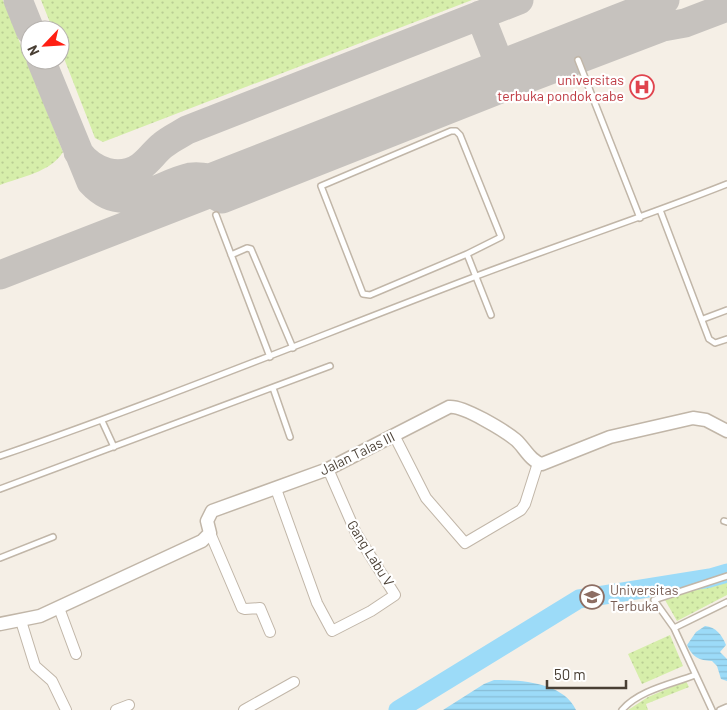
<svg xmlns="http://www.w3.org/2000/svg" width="727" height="710" viewBox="0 0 727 710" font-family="Barlow,sans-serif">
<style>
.grass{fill:url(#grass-dots)}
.water{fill:url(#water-rules)}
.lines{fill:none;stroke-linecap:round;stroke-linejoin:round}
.river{stroke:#9cdbf8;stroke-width:19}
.taxiway{stroke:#c6c2be;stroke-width:29}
.service-casing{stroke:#c1b6a8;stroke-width:8}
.minor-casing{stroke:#c1b6a8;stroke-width:12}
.tertiary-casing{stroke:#c1b6a8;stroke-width:15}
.service{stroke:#fff;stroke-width:5}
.minor{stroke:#fff;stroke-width:10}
.tertiary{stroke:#fff;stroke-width:12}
.labels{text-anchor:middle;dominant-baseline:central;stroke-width:4.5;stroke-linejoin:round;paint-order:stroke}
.health-label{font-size:14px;fill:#be3a42;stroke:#fff;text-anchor:end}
.street-label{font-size:14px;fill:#493f34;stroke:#fff}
.education-label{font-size:14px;fill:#785e54;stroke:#fff;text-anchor:start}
</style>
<defs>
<pattern id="grass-dots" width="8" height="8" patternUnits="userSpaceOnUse" patternTransform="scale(1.25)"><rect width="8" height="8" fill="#d6eeaa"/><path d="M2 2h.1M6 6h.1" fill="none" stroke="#b9cd93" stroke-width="1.8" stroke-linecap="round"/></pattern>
<pattern id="water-rules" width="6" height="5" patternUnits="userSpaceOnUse" patternTransform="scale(1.25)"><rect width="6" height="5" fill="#9cdbf8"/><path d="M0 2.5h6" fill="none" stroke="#88bdd5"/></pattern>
</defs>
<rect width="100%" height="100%" fill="#f5efe6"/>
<!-- grass -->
<path class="grass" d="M 0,0 L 3,0 L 63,152 C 51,172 21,177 0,185 Z
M 41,0 L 472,0 L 103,142 L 95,138 L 60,48 L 60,30 L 53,30 Z
M 727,579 L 727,595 L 677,621 L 665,600 Z
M 670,635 L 683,666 L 642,684 L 628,654 Z
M 686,681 L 689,687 L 646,704 L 648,710 L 628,710 L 648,697 Z"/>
<!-- water -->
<path class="water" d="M 705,626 C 716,627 722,635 726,645 L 720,652 L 727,659 L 727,681 L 721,679 L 717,666 L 712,661 C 699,660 693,658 687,645 L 696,632 Z
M 494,680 C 521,680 563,682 576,710 L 443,710 L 484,684 Z"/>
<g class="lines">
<!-- river -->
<path class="river" d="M 398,710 L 579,599 L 710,578 L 727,573"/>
<!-- taxiway -->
<path class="taxiway" d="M 18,0 L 30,30
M 41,60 L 91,182 C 124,218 155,185 191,177 C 197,176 204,177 210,178 L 665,0
M 508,86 L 663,27 L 685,23 L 727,7
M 78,152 C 93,172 119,181 140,167 C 149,161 155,151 163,145 C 170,139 179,135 187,130 L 519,0
M 0,275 L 211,193 L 222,199 L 508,86 L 480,15"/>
<!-- service casing -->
<g class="service-casing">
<path id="service" d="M 578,60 L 640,218
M 660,210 L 709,339 L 715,343 L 727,339
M 216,215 L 270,357
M 467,254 L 501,237 L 460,135 L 456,131 L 451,131 L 321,186 L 363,294 L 370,295 L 467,254 L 491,315
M 231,255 L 247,248 L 251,249 L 293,348
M 703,319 L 727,310
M 273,388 L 290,437
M 102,421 L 114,447
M 0,456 C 160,401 316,337 474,277 C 558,245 644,217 727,184
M 0,489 L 330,366
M 724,521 L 727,522
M 0,558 L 53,537
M 674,628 L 727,602
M 622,710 C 639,690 672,684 695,675
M 712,710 L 674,628 L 654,600 L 727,576
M 720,710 L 727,707"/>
</g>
<!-- minor casing -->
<g class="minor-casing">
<path id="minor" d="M 394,435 L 426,498 L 465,543 L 521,510 L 525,504 L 538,463
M 276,489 L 317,603 L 332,631 L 371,611 L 395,595 L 356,533 L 328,469
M 210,533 L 242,608 L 245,609 L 260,608 L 270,632
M 59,608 L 76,654
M 21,621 L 35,666 L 52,681 L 66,710
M 116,710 L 129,705
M 244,710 L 294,682"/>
</g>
<!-- tertiary casing -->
<g class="tertiary-casing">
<path id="tertiary" d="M 0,624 L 40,616 L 202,541 L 210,533 L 207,521 L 212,511 L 328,469 L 449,407 C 463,405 505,431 516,440 C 525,448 530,461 542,464 L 610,437 L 693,418 L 706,420 L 727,431"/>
</g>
<!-- service -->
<use href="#service" class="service"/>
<!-- minor -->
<use href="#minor" class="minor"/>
<!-- tertiary -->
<use href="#tertiary" class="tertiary"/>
</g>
<!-- icons -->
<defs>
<g id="hospital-ring" transform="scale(1.25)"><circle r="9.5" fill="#fff" stroke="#e0444e" stroke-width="1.5"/><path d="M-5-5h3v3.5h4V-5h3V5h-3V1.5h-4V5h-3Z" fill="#e0444e"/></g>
<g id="university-ring" transform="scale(1.25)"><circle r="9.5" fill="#fff" stroke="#8d6e63" stroke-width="1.5"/><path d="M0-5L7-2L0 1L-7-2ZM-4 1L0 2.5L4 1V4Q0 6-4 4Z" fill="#8d6e63"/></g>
</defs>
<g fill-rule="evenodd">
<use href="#hospital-ring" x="642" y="87"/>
<use href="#university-ring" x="592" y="597"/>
</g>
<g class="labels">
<!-- health labels -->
<g class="health-label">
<text x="624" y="79">universitas<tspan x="624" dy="16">terbuka pondok cabe</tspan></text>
</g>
<!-- street labels -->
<g class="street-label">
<text transform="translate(357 453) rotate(-26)">Jalan Talas III</text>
<text transform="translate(371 553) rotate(58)">Gang Labu V</text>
</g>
<!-- education labels -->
<g class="education-label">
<text x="610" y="589">Universitas<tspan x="610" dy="16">Terbuka</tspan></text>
</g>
</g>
<!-- north arrow -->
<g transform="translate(45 45) rotate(245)"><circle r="24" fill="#ffffff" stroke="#b6b2ae"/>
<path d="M0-4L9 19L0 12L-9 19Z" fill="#ff1f13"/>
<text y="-8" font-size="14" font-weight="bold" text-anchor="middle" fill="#493f34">N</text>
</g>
<!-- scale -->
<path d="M547 680v8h79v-8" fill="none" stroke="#493f34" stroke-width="2.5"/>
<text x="554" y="680" font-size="15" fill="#493f34" stroke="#ffffff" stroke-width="4" paint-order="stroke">50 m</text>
</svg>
